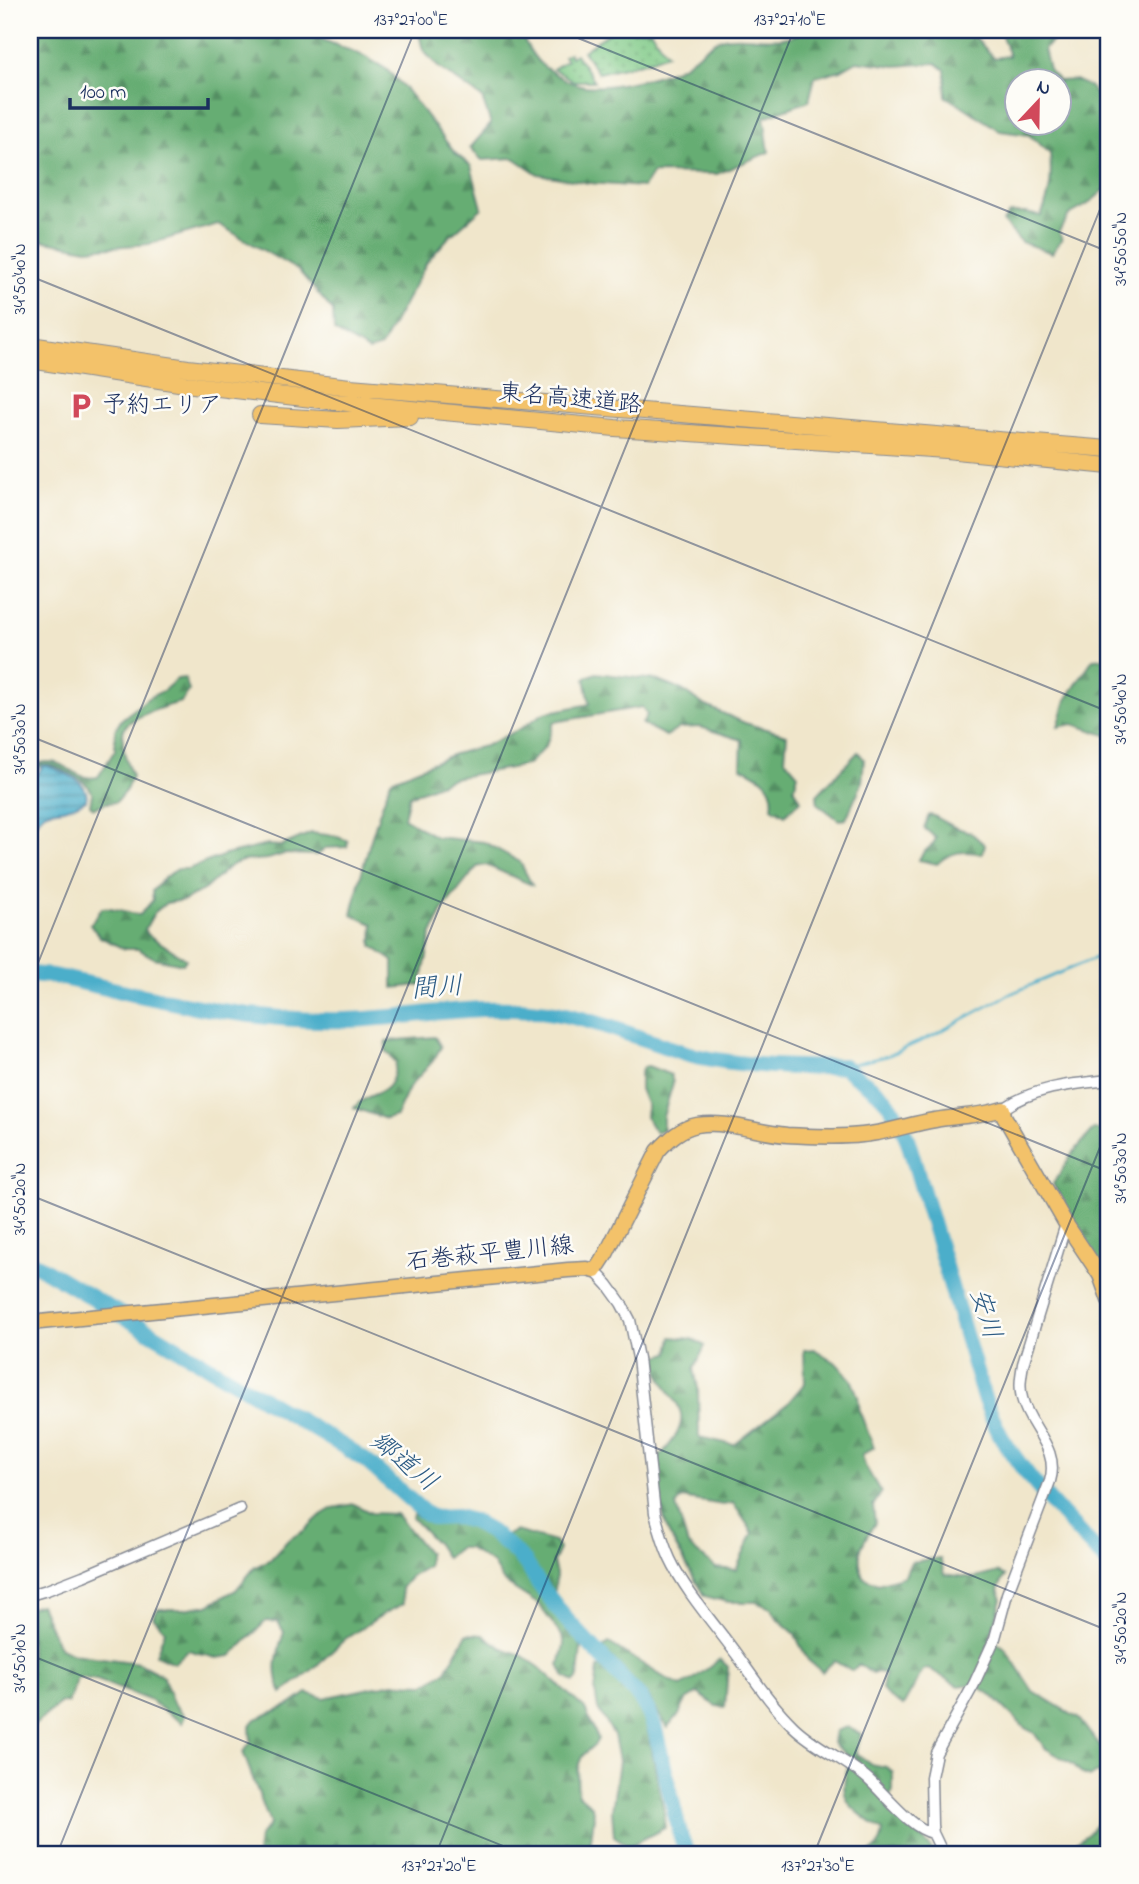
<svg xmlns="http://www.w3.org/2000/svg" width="1139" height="1884" viewBox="0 0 1139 1884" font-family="'Indie Flower','Klee One',sans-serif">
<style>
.green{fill:url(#green-dots);stroke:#4c7c72;stroke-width:2}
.forest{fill:url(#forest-firs);stroke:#406e68;stroke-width:2;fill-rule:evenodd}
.water{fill:url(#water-rules);stroke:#336e94;stroke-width:2}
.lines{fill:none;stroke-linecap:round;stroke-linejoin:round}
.stream{stroke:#4baeca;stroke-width:2.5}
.river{stroke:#4baeca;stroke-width:16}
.minor-casing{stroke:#868a94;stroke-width:13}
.major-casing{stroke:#868a94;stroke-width:17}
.highway-casing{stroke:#868a94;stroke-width:18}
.minor{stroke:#fff;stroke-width:10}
.major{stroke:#f3c26a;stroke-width:14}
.highway{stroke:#f3c26a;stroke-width:16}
.ticks{fill:none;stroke:#1b2f5e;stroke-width:2;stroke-opacity:0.45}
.labels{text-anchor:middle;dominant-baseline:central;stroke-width:5;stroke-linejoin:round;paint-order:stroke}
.street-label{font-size:24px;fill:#1b2f5e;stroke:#fdfcf7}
.poi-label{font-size:24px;fill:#1b2f5e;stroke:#fdfcf7;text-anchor:start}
.water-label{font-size:26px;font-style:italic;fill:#2c5b84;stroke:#fdfcf7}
.neatline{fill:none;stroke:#1b2f5e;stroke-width:2.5}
.ticks-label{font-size:18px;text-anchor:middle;fill:#1b2f5e}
</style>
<defs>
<pattern id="green-dots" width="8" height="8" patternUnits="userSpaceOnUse" patternTransform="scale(1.75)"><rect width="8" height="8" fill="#7ec986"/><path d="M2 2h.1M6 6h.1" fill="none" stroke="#66a471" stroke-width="1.8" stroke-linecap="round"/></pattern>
<pattern id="forest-firs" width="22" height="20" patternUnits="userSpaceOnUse" patternTransform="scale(1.75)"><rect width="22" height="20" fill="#66ad73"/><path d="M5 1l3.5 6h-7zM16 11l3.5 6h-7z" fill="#538d62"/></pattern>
<pattern id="water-rules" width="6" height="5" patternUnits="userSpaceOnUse" patternTransform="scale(1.75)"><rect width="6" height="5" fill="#4baeca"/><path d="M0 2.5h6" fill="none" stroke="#3e8ea7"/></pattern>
</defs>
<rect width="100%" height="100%" fill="#fdfcf7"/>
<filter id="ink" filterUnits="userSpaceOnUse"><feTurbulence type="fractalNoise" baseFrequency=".0143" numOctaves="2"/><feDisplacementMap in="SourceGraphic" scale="14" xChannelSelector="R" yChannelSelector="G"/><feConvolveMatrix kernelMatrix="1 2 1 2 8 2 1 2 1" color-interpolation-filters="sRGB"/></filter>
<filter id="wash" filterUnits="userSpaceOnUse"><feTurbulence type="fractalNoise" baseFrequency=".00686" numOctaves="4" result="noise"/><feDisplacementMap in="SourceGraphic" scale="28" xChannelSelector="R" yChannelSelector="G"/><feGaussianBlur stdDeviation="1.57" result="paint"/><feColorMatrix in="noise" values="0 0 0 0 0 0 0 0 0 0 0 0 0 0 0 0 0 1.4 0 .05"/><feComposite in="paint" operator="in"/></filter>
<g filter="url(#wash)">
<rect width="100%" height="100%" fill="#f0e6cb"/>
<!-- green -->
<path class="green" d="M 613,30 L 650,30 L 667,54 L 645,62 L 598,73 L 583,51 Z
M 569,53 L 571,57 L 576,54 L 594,81 L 574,81 L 553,69 L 567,60 L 564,56 Z"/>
<!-- forest -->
<path class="forest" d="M 30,30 L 203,30 L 208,35 L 218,30 L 298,30 L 364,56 L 386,69 L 404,87 L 455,153 L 471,166 L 482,208 L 448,238 L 427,262 L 381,347 L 369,351 L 334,331 L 333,311 L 299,271 L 218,224 L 149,244 L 87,249 L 30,238 Z
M 418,30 L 518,30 C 525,41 532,57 542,65 C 554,74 566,82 580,85 C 603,91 660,77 680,67 C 693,61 709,42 720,39 C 746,31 781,48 804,30 L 965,30 L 971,33 L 994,58 L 1009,56 L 1000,30 L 1064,30 L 1044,49 L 1049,70 L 1059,81 L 1075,80 L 1090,87 L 1109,112 L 1109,186 L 1087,205 L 1069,215 L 1059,231 L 1062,239 L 1052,253 L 1021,242 L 1003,222 L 1009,213 L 1025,213 L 1041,216 C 1051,193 1052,178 1050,153 L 1029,135 L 1000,131 L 964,107 L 946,97 L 945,70 L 936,63 L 895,66 L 857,61 L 841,70 L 815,77 L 809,101 L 764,117 L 769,152 L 717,174 L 653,173 L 643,187 L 589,183 L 538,174 L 514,158 L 482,160 L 470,148 L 491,124 L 482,98 L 438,67 L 423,50 ZM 1016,80 L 1058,80 L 1058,122 L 1016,122 Z
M 1109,658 L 1109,736 L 1073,724 L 1058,727 L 1066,700 L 1093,659 Z
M 596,673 L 656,680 L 682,690 L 704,705 L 745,723 L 787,735 L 785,759 L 798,774 L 794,788 L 801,800 L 785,815 L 772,807 C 776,784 760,775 741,767 L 742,740 L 700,727 L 680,728 L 666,736 L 642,724 L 647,715 L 642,707 L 554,722 L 546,746 L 527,765 L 453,778 L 409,796 L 404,818 L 436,837 L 484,842 L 520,862 L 532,885 L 486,865 L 477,867 L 443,910 L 431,936 L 421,985 L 393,988 L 393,961 L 372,946 L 373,924 L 352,915 C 361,869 374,825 391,780 L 454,754 L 485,746 L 520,729 L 544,713 L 590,704 L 585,678 Z
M 185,678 L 189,691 L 181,702 C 169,705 132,716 125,727 C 119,738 127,766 132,776 L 126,790 L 116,802 L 105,803 L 94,808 L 90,805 C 90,804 92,794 92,793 C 89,781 56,764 44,765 C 38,766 35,770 30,773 L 30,767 C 66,750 70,783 98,777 L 115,750 L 115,730 L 122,719 L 148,698 L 163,691 L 177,679 Z
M 858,752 L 864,759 L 862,783 L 846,819 L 839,820 L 818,804 L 817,795 Z
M 929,815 L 934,816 L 956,828 L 970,832 L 985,845 L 982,854 C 965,850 951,851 937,864 L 919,860 C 923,849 933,848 936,838 L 924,828 Z
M 311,833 L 335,836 L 348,841 L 347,847 L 325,848 L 318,855 L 284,854 L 268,859 L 242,861 L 231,865 L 205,889 L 185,900 L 166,903 L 154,913 L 145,929 L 147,934 L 186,959 L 183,964 L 154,958 L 138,949 L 124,949 L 100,937 L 90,925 L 102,908 C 114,906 127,913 140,915 L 153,900 L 152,891 L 165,877 L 178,869 L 188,869 L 225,855 L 267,845 L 281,846 Z
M 435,1037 L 441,1047 L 433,1061 L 410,1086 L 396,1116 L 386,1119 L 354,1108 C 373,1086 392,1102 396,1062 L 386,1051 L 386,1041 Z
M 648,1066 L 671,1075 L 673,1083 L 663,1117 L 663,1130 L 656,1133 L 646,1117 L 647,1106 L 640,1089 L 640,1075 L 643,1067 Z
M 1094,1129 L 1109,1133 L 1109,1292 L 1103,1273 L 1053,1184 L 1072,1154 Z
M 672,1337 L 692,1339 L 705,1346 L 694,1369 L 698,1388 L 699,1437 L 734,1445 L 787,1404 L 805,1383 L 804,1350 L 814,1349 L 835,1362 L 851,1379 L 858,1396 L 860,1413 L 874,1447 L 862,1455 L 864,1464 L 881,1493 L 873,1506 L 875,1523 C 862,1543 855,1553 863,1577 L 878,1584 L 905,1576 L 911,1562 L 940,1558 L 944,1574 L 975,1578 L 998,1572 L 1005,1576 L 998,1590 L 1002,1599 L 990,1638 L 1004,1647 L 1033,1691 L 1079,1719 L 1109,1758 L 1109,1784 L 1104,1776 L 1097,1772 L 1090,1777 L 1082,1774 L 1074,1765 L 1045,1748 L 1034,1733 L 1025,1728 L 990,1694 L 974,1684 L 958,1686 L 928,1668 L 923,1670 L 903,1706 L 888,1697 L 882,1689 L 885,1673 L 877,1672 L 872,1674 L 859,1664 L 852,1671 L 834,1661 L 822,1672 L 808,1660 L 794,1633 L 778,1619 L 771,1608 L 756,1602 L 728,1602 L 704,1596 L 668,1532 L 660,1503 L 658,1458 C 711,1404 657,1403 657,1356 L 669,1353 ZM 682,1498 L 723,1505 L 733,1503 L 753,1533 L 736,1570 L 716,1568 L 688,1545 L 676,1506 Z
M 354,1504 L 371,1513 L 396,1514 L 428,1553 L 428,1566 L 411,1576 L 401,1588 L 403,1604 L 385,1613 L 345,1639 L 312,1670 L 282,1693 C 272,1672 277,1653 284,1632 L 278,1622 L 266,1621 L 231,1656 L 216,1658 L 188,1650 L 174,1663 L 156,1655 L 165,1630 L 153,1617 L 158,1609 L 183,1609 L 208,1605 L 236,1590 L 255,1567 L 270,1560 L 288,1540 L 305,1530 L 321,1515 L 333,1508 Z
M 413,1514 L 427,1522 L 439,1524 L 454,1523 L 475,1528 L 496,1540 L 516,1531 L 555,1542 L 559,1549 L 553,1562 L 556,1574 L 555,1590 L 546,1599 L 573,1632 L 581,1647 L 578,1678 L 574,1682 L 564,1676 L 559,1665 L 564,1645 L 562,1636 L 538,1604 L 504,1582 L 493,1564 L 468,1548 L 458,1548 L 446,1558 L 437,1544 L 412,1518 Z
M 40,1604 L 59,1647 L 73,1654 L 139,1663 L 163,1676 L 173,1703 L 185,1716 L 182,1723 L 149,1700 L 97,1680 L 77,1677 L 68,1703 L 60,1703 L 30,1729 L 30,1607 Z
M 467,1634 L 483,1635 L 502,1648 L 521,1655 L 539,1667 L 585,1709 L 598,1739 C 595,1746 592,1746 587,1751 C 575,1761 577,1780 578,1794 L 592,1806 L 594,1817 L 590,1847 L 583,1854 L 257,1854 L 259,1837 L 270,1824 L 243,1752 L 251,1742 L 250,1726 L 256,1719 L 290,1705 L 307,1693 L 324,1698 L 393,1683 L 425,1684 L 446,1671 Z
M 609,1643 L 670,1681 L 681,1686 L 695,1678 L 720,1659 L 728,1667 L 725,1707 L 716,1706 L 698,1693 L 686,1700 L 679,1715 L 667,1728 L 648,1696 L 603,1648 Z
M 598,1668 L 603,1668 L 627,1693 L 644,1713 L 664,1811 L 665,1828 L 629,1846 L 614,1836 L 612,1811 L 619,1761 L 614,1735 L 598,1709 L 595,1691 Z
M 847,1727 L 861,1734 L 856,1753 L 871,1764 L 886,1767 L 893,1773 L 893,1791 L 885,1803 L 891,1813 L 916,1830 L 935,1854 L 867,1854 C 878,1849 882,1842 883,1831 C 852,1808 833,1801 851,1759 L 833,1743 L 835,1731 Z
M 1109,1798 L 1109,1818 L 1105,1828 L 1109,1844 L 1109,1854 L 1060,1854 L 1089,1833 L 1097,1823 Z"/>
<!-- water -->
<path class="water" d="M 43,766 L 48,766 C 62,772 91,781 86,800 C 81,803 75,806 70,807 C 47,815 49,803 32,828 L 30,828 L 30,778 L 38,773 Z"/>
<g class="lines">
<!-- stream -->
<path class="stream" d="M 844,1066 L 887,1056 L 930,1037 L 1010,994 L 1109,952"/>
<!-- river -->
<path class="river" d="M 30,974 L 53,976 C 149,997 247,1023 346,1020 C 414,1018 481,1002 548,1012 C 590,1018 630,1035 670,1048 C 680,1051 691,1055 701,1057 C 744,1066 800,1069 844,1066 C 855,1078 868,1083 879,1093 C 894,1107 900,1123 908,1141 L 984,1398 C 990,1411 995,1426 1002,1438 C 1031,1485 1071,1524 1109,1564
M 30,1261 L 343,1446 L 366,1461 L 426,1514 L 434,1518 L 457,1517 L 472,1521 L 491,1532 L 508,1546 L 525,1562 L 539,1584 L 566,1619 L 641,1699 L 649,1713 L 655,1729 L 681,1838 L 688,1854"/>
</g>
</g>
<g filter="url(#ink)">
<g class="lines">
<!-- minor casing -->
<g class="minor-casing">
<path id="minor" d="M 1003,1109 C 1035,1087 1071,1084 1109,1080
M 595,1271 L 608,1285 L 621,1303 L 630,1320 L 638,1358 L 655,1513 C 659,1529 663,1544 670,1559 C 685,1591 716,1626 737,1655 C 755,1680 772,1706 794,1727 C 816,1748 845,1759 868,1779 C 885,1794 911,1829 933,1833
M 30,1595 L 47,1590 L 83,1576 L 240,1509
M 943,1854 L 933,1833 L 932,1825 L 931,1777 L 936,1753 L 974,1684 L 995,1638 L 1007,1594 L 1050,1481 C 1060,1448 1029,1428 1022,1398 C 1019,1386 1021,1376 1023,1364 L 1066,1224"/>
</g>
<!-- major casing -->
<g class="major-casing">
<path id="major" d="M 30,1323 L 568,1270 L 587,1269 L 595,1271 L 606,1254 L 658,1151 C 669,1139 681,1128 697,1125 C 727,1120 758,1133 787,1135 C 811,1136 837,1138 862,1135 C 887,1133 910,1124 935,1120 C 957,1116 981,1116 1003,1109 L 1004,1116 L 1066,1224 L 1100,1275 L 1109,1300"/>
</g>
<!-- highway casing -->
<g class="highway-casing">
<path id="highway" d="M 30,345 L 188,368 L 350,387 L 1109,449
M 30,360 L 185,384 L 337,402 L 615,428 L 946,450 L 1109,466
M 260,415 L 338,420 L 410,417"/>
</g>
<!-- minor -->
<use href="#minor" class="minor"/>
<!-- major -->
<use href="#major" class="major"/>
<!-- highway -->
<use href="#highway" class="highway"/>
</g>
</g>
<!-- ticks -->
<path class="ticks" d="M 558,30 L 1109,252M 30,45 L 36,30M 30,276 L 1109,712M 30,736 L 1109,1172M 30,983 L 415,30M 30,1195 L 1109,1631M 30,1655 L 523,1854M 57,1854 L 794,30M 436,1854 L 1109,187M 814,1854 L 1109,1125"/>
<!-- icons -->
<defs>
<g id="parking-bare" transform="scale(2.1)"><path d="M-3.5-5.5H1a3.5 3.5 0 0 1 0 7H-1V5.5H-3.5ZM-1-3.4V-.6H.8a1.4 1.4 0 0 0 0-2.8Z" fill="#d1495b" stroke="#fdfcf7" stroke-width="2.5" paint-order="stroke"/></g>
</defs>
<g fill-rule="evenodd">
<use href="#parking-bare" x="81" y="406"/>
</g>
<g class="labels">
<!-- street labels -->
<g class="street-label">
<text transform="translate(570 400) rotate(5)">東名高速道路</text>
<text transform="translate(490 1255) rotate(-6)">石巻萩平豊川線</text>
</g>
<!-- poi labels -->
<g class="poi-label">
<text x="102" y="406">予約エリア</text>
</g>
<!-- water labels -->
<g class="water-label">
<text transform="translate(437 989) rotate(-4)">間川</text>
<text transform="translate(984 1314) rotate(73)">安川</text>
<text transform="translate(403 1463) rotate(39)">郷道川</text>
</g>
</g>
<!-- margin -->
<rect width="1139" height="1884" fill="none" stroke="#fdfcf7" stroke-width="77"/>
<!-- north arrow -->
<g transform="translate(1038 102) rotate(22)"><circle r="33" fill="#fdfcf7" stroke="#a3aaba" stroke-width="2"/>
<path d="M0-5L12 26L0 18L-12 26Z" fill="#d1495b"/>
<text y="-10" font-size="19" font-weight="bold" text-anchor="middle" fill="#1b2f5e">N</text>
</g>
<!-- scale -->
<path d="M70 98v10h138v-10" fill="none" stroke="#1b2f5e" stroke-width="3.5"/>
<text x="80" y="98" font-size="21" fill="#1b2f5e" stroke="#fdfcf7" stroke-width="5" paint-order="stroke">100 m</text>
<rect x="38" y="38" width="1062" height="1808" class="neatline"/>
<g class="ticks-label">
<text x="411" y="25">137°27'00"E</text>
<text x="790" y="25">137°27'10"E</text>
<text transform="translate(1120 249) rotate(-90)" y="6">34°50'50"N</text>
<text transform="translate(19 279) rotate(-90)" y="6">34°50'40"N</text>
<text transform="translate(1120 709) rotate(-90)" y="6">34°50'40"N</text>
<text transform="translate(19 739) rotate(-90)" y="6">34°50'30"N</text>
<text transform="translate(1120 1168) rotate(-90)" y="6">34°50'30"N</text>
<text transform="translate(19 1199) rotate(-90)" y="6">34°50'20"N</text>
<text transform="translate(1120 1628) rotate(-90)" y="6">34°50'20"N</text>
<text transform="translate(19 1658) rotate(-90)" y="6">34°50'10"N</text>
<text x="439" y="1871">137°27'20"E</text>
<text x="818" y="1871">137°27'30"E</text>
</g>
</svg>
